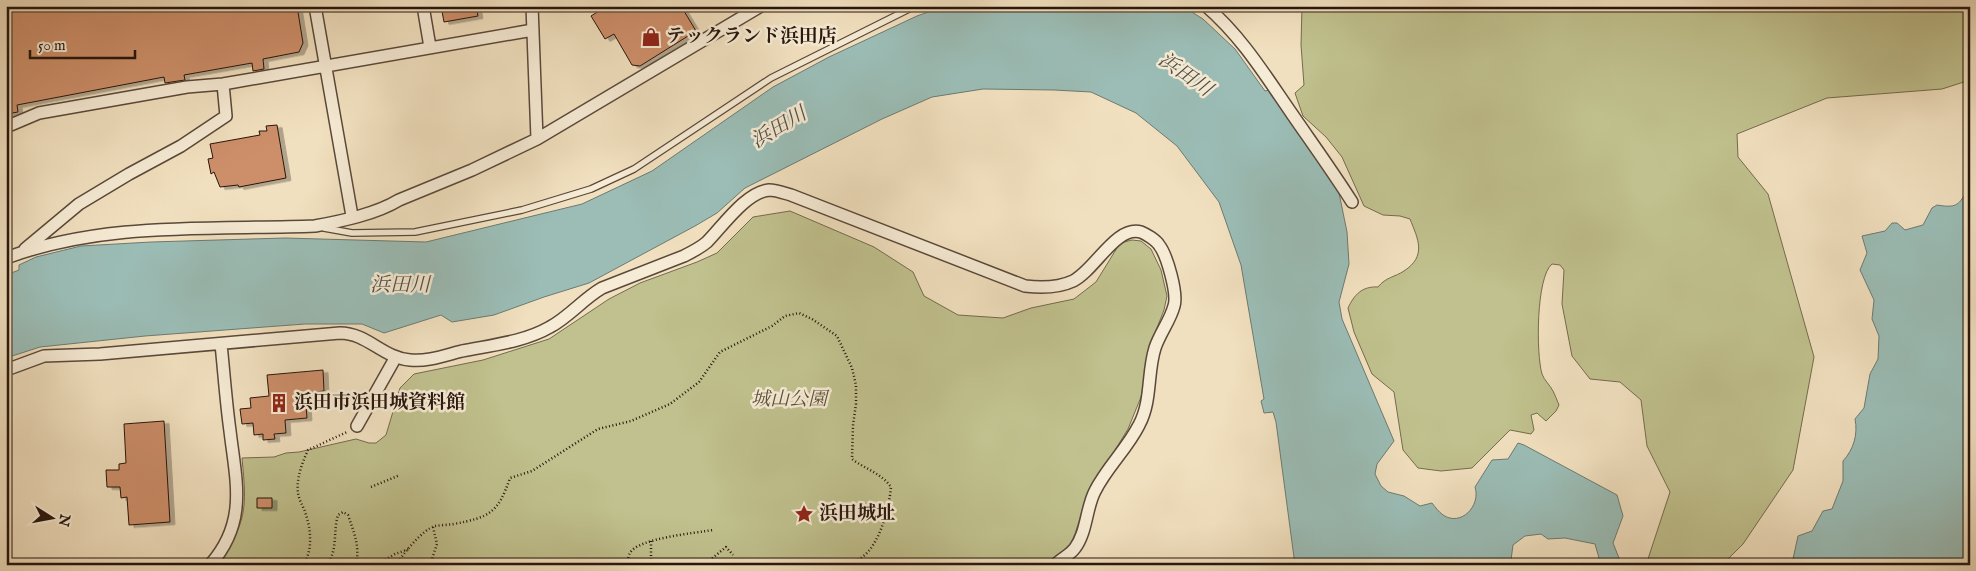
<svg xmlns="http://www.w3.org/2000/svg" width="1976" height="571" viewBox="0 0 1976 571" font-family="'IM FELL English','Noto Serif JP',serif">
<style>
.green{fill:#c0c18e;stroke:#746b4e}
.water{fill:#9bbdb6;stroke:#6d7a72}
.building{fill:#cd8f6b;stroke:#27150d;filter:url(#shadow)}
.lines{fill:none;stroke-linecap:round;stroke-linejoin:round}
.lane-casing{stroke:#5a483a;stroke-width:8}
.street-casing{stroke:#5a483a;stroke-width:14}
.path{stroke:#27150d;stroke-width:2.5;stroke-dasharray:1 2.5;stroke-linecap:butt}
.lane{stroke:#f6ebd5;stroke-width:5.5}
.street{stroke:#f6ebd5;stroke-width:11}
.labels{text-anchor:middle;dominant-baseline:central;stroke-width:5;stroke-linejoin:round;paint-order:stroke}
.poi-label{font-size:19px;font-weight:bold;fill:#27150d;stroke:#f6ebd5;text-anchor:start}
.park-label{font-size:19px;font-style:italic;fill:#5d513a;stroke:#f6ebd5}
.water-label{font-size:20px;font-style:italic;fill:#505048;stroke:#f6ebd5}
</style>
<defs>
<filter id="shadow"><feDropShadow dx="5" dy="2.5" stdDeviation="0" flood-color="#0004"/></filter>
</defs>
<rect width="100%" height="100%" fill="#f1e0bf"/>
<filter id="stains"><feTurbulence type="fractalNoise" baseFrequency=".004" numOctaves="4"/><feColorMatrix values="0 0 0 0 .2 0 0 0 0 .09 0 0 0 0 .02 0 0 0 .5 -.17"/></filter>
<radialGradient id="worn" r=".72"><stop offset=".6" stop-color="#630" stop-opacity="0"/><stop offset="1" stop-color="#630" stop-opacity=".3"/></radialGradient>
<!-- green -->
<path class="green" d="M 1302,6 L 1970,6 L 1970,80 L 1942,89 L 1827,98 L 1737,134 L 1738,157 L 1768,194 L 1814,357 L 1793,470 L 1743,544 L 1722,565 L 1646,565 L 1670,492 L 1647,446 L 1641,400 L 1620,382 L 1590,379 L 1572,356 L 1562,304 L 1564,270 L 1560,265 L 1552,264 C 1536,277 1536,354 1542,374 C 1544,380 1550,385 1553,391 C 1555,395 1557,400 1559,405 L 1556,411 L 1546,421 L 1537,413 L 1531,415 L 1534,430 L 1531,434 L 1510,430 L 1472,468 L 1441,471 L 1418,468 L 1403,450 L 1394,392 L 1372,374 L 1354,332 L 1348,308 C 1354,295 1362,286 1378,287 C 1386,277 1395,277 1404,271 C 1427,256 1418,239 1410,219 L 1400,216 L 1383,215 L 1364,206 L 1342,157 L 1326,137 L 1303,116 L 1295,93 L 1304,85 L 1301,45 Z
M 790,211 L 874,247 L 913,272 L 924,296 L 958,315 L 1003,318 L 1031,308 L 1074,299 L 1096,282 L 1120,243 L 1132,240 L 1141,241 L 1151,249 L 1161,270 L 1167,296 L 1164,310 L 1153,338 L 1141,397 L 1128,429 L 1091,489 L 1078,531 L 1070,544 L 1048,565 L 217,565 C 247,522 247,509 242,458 L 274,457 L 286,453 L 299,452 L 356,439 L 369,443 L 376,443 L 386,435 L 400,388 L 414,374 L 483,360 L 549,339 L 609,299 L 640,283 L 697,262 L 717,253 L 753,217 Z"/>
<!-- water -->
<path class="water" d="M 945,6 L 1182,6 L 1203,19 L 1235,49 L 1265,91 L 1270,90 L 1339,193 L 1347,232 L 1349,264 L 1339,302 L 1342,319 L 1394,441 L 1377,464 L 1375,474 L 1381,486 L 1388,492 L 1404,496 L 1420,506 L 1432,503 C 1435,507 1439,512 1443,515 C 1461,527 1481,506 1475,487 L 1492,460 L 1508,459 L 1518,443 L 1524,445 L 1617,495 L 1623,516 L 1613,543 L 1619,558 L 1617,565 L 1597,565 L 1599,558 L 1595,544 L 1565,538 L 1548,539 L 1541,534 L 1525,536 L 1513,545 L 1511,560 L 1508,565 L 1295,565 L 1276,422 L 1273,412 L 1264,413 L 1261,401 L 1264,399 L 1241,265 L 1219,202 L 1177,146 L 1136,113 L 1091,92 L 1054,90 L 983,89 L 932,97 L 882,119 L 745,188 L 717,213 L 695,226 L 589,283 L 544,297 L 494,315 L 452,322 L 441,315 L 384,333 L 362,324 L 305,324 L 145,336 L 40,347 L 6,358 L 6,275 L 19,270 L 19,265 L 36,257 L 81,246 L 151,242 L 285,238 L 426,242 L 582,204 L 652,171 L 773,87 L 829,57 L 917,16 Z
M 1970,186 L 1970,565 L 1785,565 L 1793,559 L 1798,536 L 1812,531 L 1823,511 L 1832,509 L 1843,481 L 1843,461 C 1854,449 1858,434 1855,419 L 1864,408 L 1870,374 L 1878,359 L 1879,336 L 1872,319 L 1874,300 L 1860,270 L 1867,253 L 1862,236 L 1885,231 L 1892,223 L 1897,223 L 1905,230 L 1923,225 L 1932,208 L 1937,205 C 1960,209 1959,203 1970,186 Z"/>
<!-- building -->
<path class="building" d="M 6,6 L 297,6 L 303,43 L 299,52 L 263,59 L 264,69 L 253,71 L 252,63 L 184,75 L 185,80 L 165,83 L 164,77 L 17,105 L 18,112 L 6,114 Z
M 441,6 L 476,6 L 478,16 L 444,22 Z
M 596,6 L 681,6 L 696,31 L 640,66 L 632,65 L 614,34 L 605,39 L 591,16 L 599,11 Z
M 277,125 L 286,178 L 239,187 L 238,185 L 220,187 L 214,172 L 211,174 L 208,159 L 213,158 L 210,144 L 260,135 L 259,131 L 267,131 L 266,126 Z
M 323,370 L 324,391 L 305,393 L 307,418 L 285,420 L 286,433 L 274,434 L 275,439 L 263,440 L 263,434 L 254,435 L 253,423 L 242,424 L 240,409 L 251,408 L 250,398 L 269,396 L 267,375 Z
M 164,421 L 170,522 L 129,525 L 127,497 L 121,498 L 120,487 L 107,487 L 106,470 L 119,470 L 119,464 L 126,463 L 124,424 Z
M 257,498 L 272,498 L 272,508 L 257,508 Z"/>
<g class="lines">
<!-- lane casing -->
<g class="lane-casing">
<path id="lane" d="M 324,228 L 352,233 L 415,232 L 522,210 L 591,189 L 634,169 L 771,78 L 915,6"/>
</g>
<!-- street casing -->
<g class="street-casing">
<path id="street" d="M 315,6 L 352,216
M 423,6 L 430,47
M 532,6 L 537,139
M 1206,6 C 1242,37 1265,75 1292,114 C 1312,143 1333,172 1352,202
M 6,127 L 39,113 L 187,87 L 223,84 L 533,30
M 25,249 L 79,204 L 129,174 L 181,146 L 226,116 L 223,84
M 6,258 C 105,221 212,230 315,226 C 342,221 376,214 399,200 L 472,170 L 537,139 L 761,6
M 6,370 L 44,356 L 100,354 L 340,333 C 367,333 383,358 410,360 C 427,362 446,355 462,351 C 492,345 524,342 550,327 C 569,317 583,299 602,288 L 684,256 C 692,252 700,248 707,242 C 722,227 746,192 769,190 C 776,190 784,193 791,195 L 1025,286 C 1041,288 1058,288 1073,281 C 1095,270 1116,225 1141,232 C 1146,234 1156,240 1159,245 C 1167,255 1178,294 1174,306 C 1170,321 1160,333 1155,348 C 1147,373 1152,401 1139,425 C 1127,449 1107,467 1095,491 C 1086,508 1087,532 1075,548 C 1070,555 1062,558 1055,565
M 357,426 L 393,362 L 394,358
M 210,565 C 248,522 236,482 230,431 C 226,402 224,373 221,344"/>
</g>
<!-- path -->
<path class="path" d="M 371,487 L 400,475
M 651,541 L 651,565
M 228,563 L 261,561 L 269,565
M 303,565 C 313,551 311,530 306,515 C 304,507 299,501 298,493 C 296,479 302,463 308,450 L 347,432
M 327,565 C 338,550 333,531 338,515 L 343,512 L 348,515 C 354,533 360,545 356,565
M 376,565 L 395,554 L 409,549
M 396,565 C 403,554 422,530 435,526 C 441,525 448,525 454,524 C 490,517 498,513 510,478 L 532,471 L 598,429 L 631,421 L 670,404 L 699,382 L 720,352 L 772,326 L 785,316 L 799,313 L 812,319 L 837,336 L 852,368 L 856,385 L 856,404 L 853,425 L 852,459 C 865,469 881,473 891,487 C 889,508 880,545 861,558 C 857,560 852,562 847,565
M 430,565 L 437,544 L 433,527
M 627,565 C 628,561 628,556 630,553 C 638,538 696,533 713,530
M 704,565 L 726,547 L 733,555"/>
<!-- lane -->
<use href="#lane" class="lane"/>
<!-- street -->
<use href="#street" class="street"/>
</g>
<!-- icons -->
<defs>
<g id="shop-bare" transform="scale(1.5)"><path d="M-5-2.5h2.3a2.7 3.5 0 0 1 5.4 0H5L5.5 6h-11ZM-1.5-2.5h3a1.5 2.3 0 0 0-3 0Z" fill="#8f2418" stroke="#f6ebd5" stroke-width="2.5" paint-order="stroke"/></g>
<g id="building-bare" transform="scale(1.5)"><path d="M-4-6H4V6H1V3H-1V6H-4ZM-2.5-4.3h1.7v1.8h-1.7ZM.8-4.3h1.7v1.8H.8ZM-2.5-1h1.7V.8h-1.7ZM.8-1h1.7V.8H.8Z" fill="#8f2418" stroke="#f6ebd5" stroke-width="2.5" paint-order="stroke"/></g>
<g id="sight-bare" transform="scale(1.5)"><path d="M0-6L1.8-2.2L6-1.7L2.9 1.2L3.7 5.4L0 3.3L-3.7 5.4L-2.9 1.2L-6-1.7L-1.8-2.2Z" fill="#8f2418" stroke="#f6ebd5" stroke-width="2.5" paint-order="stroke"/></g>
</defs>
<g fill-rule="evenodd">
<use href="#shop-bare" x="651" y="37"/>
<use href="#building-bare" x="279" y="403"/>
<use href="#sight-bare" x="804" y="514"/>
</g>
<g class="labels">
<!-- poi labels -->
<g class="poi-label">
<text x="666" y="37">テックランド浜田店</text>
<text x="294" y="403">浜田市浜田城資料館</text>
<text x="819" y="514">浜田城址</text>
</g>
<!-- park labels -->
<g class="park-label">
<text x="789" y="400">城山公園</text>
</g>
<!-- water labels -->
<g class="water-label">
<text transform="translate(1185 75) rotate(35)">浜田川</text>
<text transform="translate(779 128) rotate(-31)">浜田川</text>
<text x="400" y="285">浜田川</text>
</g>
</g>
<!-- margin -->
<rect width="1976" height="571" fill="none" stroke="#f1e0bf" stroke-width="25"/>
<rect x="8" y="8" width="1961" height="556" fill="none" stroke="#27150d" stroke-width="2.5"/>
<rect x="12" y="12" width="1951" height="546" fill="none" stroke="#27150d"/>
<!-- north arrow -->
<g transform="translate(52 518) rotate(101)" stroke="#f6ebd5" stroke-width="4" paint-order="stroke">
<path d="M0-4L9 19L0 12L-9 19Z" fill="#27150d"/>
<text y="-8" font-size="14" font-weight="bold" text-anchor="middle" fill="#27150d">N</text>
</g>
<!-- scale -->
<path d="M30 50v8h105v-8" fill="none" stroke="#27150d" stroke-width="2.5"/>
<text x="38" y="50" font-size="15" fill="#27150d" stroke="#f6ebd5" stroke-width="4" paint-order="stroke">50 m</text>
<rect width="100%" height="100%" filter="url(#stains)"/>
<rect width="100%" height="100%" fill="url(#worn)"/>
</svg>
